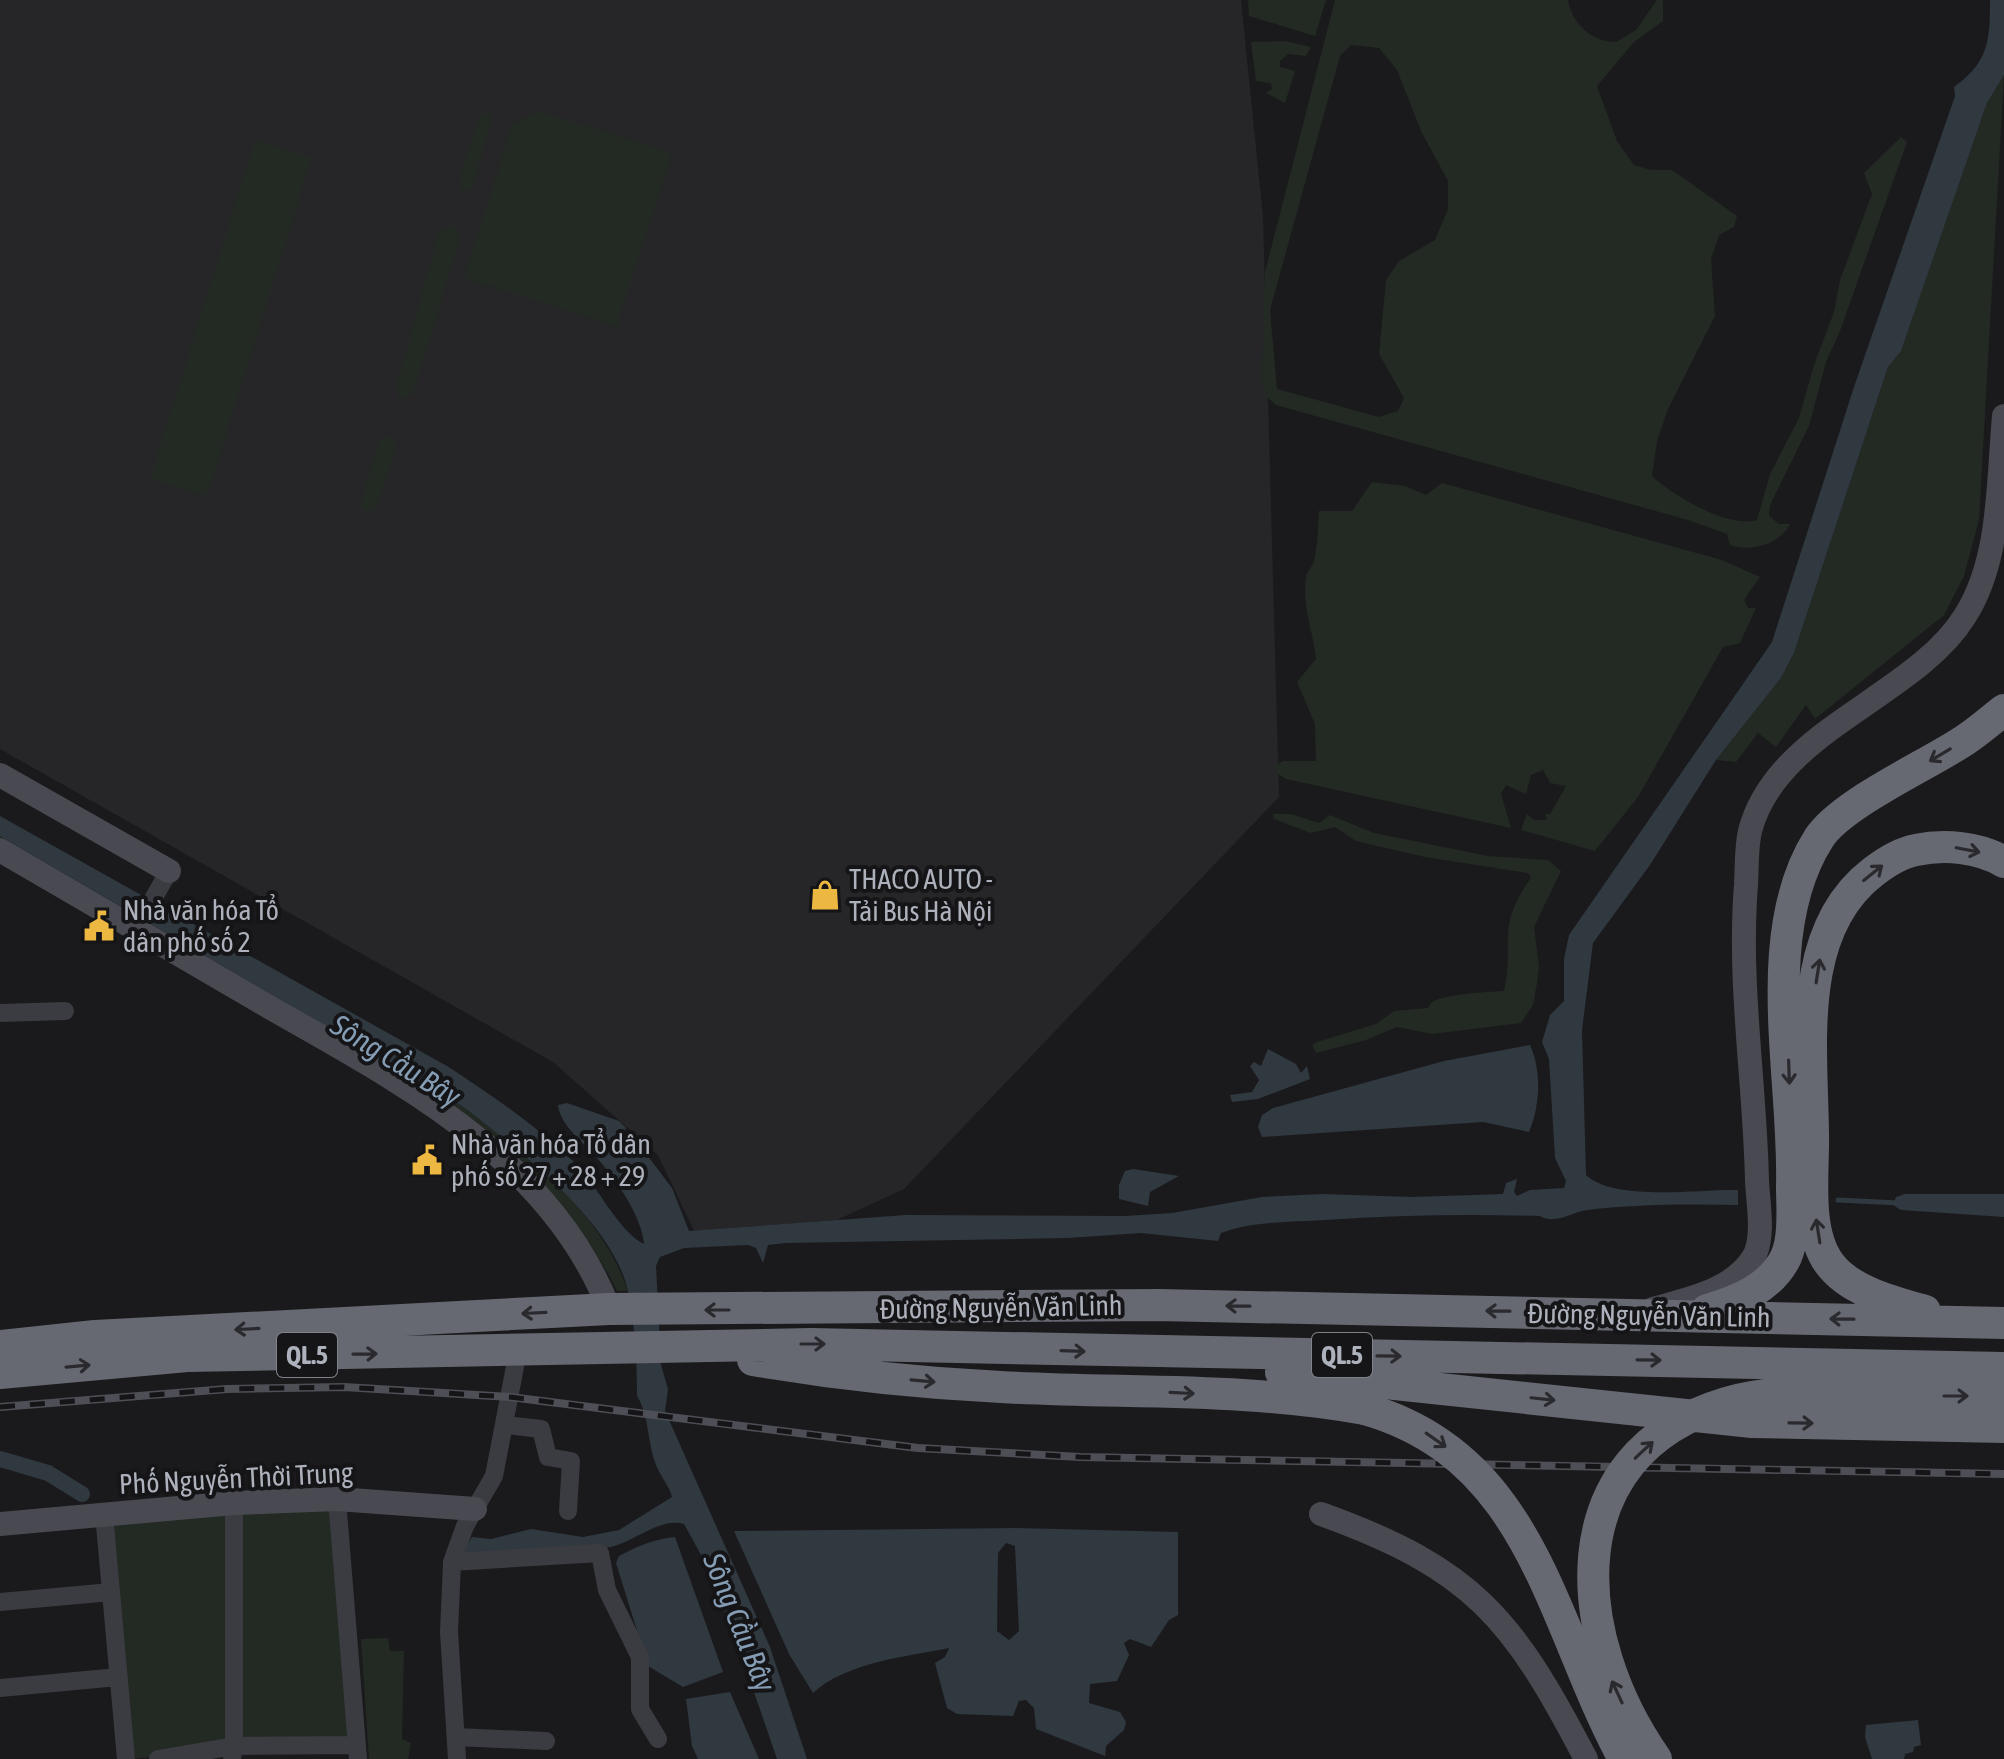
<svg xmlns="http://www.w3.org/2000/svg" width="2004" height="1759" viewBox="0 0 2004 1759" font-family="'Asap Condensed',sans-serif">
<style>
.built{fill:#262629}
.green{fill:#222a23;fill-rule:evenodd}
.water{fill:#303840;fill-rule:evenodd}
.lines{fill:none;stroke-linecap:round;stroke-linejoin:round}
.stream{stroke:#303840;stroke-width:5}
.canal{stroke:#303840;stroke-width:16}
.street{stroke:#3b3c41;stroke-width:18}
.secondary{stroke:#494a51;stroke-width:24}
.highway{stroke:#676972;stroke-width:32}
.rail-casing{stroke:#4e4f56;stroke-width:8}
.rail{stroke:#151517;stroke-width:5;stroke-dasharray:15;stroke-linecap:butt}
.highway-bridge{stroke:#676972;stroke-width:32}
.oneway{stroke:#2a2a2e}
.labels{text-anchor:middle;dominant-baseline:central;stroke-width:8;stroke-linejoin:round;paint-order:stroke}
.shield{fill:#151517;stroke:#7f828a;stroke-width:2}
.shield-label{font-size:26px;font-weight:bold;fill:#adb1bb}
.poi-label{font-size:28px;fill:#adb1bb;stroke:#151517;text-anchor:start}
.street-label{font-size:28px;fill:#adb1bb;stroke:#151517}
.water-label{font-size:30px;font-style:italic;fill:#859db4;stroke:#151517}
</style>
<rect width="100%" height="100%" fill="#1a1a1c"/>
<!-- built -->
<path class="built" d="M 0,0 L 1241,0 L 1263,217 L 1279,797 L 904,1189 L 837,1220 L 694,1231 L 658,1155 L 553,1062 L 0,749 Z"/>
<!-- green -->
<path class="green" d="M 1248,0 L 1326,0 L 1315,36 L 1249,16 Z
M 1335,0 L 1568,0 C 1572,24 1592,42 1616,42 L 1636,30 L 1657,0 L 1663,0 L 1663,21 L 1634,42 L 1597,86 L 1617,141 L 1634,165 L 1651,170 L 1672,170 L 1737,216 L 1734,227 L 1719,235 L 1711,259 L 1715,316 L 1668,409 L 1657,441 L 1652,476 C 1672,495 1729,529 1757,520 L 1770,474 L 1799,418 L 1814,365 L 1834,312 L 1840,280 L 1872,194 L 1864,173 L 1901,137 L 1907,142 L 1840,331 L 1826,362 L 1809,426 L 1770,505 L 1769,516 L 1779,524 L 1790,524 C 1780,545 1751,552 1730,545 L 1727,534 L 1688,520 L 1276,405 L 1267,397 L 1262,380 L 1265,272 ZM 1351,45 L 1379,48 L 1397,70 L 1421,131 L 1448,181 L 1448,209 L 1435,240 L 1399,261 L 1386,280 L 1379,354 L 1404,398 L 1398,411 L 1379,417 L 1277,389 L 1270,310 L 1340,56 Z
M 1285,41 L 1311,47 L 1306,56 L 1288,54 L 1280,61 L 1280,67 L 1295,71 L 1285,103 L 1266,93 L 1272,89 L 1271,83 L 1256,81 L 1251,42 Z
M 2004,75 L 1979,520 L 1964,576 L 1944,615 L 1815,719 L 1806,705 L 1776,747 L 1758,733 L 1736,762 L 1716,760 L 1781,678 L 1794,653 L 1888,367 L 1901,350 L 1987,103 Z
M 539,111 L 672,153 L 617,326 L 464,278 L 512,125 Z
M 483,113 L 491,114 L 492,119 L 472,188 L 464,192 L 459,181 L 479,117 Z
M 255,140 L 312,157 L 207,496 L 150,479 Z
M 452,224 L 460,238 L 414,391 L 405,399 L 399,397 L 396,389 L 439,231 Z
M 386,436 L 392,437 L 397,447 L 376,508 L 368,514 L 360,506 L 380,439 Z
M 1372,482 L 1405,486 L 1426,495 L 1442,483 L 1722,560 L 1760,577 L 1744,600 L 1748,608 L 1756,608 L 1740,643 L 1723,647 L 1638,797 L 1595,851 L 1521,830 L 1527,814 L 1534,820 L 1547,820 L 1545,814 L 1550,814 L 1566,786 L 1550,783 L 1543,770 L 1531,775 L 1526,794 L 1506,785 L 1501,794 L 1511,828 L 1286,779 L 1277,773 L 1276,765 L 1283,761 L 1316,761 L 1315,724 L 1297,682 L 1316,659 C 1313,631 1302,607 1306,578 C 1306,573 1312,567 1314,561 C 1318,544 1318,528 1319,511 L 1352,511 Z
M 1273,814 L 1291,814 L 1319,823 L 1330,815 L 1374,833 L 1488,856 L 1548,860 L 1561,871 L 1534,927 L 1539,967 L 1537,983 L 1533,1005 L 1521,1023 L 1432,1034 L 1397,1027 L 1366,1040 L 1316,1053 L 1312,1045 L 1317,1042 L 1376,1024 L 1394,1011 L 1428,1008 L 1432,1002 C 1447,994 1485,992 1504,991 C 1515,941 1495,928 1531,878 L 1528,873 L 1425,857 L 1356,841 L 1335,827 L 1311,833 L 1274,819 Z
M 0,836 L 462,1106 C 526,1155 601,1211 628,1291 L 617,1291 C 596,1248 569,1215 536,1180 L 0,846 Z
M 337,1499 L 357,1745 L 126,1759 L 104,1514 Z
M 388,1638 L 390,1651 L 404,1651 L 402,1739 L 411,1743 L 408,1759 L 369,1759 L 361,1639 Z"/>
<!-- water -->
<path class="water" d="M 1990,0 L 2004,0 L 2004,75 L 1987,103 L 1901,351 L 1888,367 L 1794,653 L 1781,678 L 1716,760 L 1650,865 L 1593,943 L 1582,1030 L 1586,1175 C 1615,1202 1698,1189 1738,1190 L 1738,1205 C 1688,1204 1637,1204 1587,1210 C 1572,1212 1555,1225 1540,1216 C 1468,1214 1397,1215 1325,1220 C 1291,1222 1253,1221 1221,1233 L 1218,1241 L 1141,1233 L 1068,1238 L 785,1243 L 768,1245 L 763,1263 L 756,1248 L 748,1245 L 684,1248 L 660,1257 L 656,1266 L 661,1365 L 668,1389 L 665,1411 L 770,1647 L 807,1759 L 777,1759 L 737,1643 L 706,1564 L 684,1524 C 663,1518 641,1536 620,1544 C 586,1557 501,1555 463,1552 L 472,1537 L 491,1539 L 531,1529 L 583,1537 L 619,1530 L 672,1497 C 669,1485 659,1475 655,1462 C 647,1439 649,1415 637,1396 C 637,1362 635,1325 628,1291 C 613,1222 516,1147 462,1106 L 0,836 L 0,816 L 447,1066 C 493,1096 537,1126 576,1164 C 597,1185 618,1231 644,1244 C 642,1218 620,1186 603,1165 C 590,1148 560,1127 558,1105 L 567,1103 L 619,1121 L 626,1128 L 617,1143 L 621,1145 L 636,1139 L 644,1143 L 644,1151 L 672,1188 L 689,1231 L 906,1215 L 1125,1216 L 1172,1213 L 1262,1197 L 1323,1194 L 1412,1197 L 1503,1194 L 1506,1183 L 1517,1179 L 1514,1192 L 1517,1196 L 1530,1190 L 1564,1188 L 1566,1181 L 1555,1158 L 1549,1059 L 1542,1042 L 1550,1015 L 1564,1001 L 1564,959 L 1569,935 L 1772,642 L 1854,387 L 1955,96 L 1954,87 C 1989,62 1990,40 1990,0 Z
M 1530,1045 C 1542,1071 1540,1106 1529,1132 L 1483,1122 L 1262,1137 L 1258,1127 L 1262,1115 L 1273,1108 L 1444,1061 Z
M 1268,1049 L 1296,1064 L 1301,1073 L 1307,1066 L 1310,1079 L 1258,1099 L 1232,1102 L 1230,1095 L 1252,1092 L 1259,1080 L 1250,1066 L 1254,1062 L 1261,1066 Z
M 1133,1169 L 1179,1176 L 1150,1192 L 1148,1206 L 1119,1199 L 1119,1185 L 1125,1171 Z
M 1905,1194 L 2004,1194 L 2004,1217 L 1901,1210 L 1893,1205 L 1896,1197 Z
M 1017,1528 L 1178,1532 L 1178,1615 L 1169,1620 L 1151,1647 L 1130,1639 L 1124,1643 L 1129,1655 L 1117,1681 L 1090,1684 L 1089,1703 L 1120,1712 L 1126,1722 L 1124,1730 L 1106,1746 L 1105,1756 L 1036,1729 L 1034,1708 L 1026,1700 L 1019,1701 L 1013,1716 L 957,1714 L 947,1708 L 935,1663 L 945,1657 L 949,1648 C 905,1657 847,1662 813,1693 L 789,1654 L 734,1531 ZM 1006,1543 L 1015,1546 L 1019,1631 L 1009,1640 L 997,1631 L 998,1553 Z
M 675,1537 L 723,1672 L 683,1687 L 648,1666 L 616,1563 L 619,1556 C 638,1546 654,1539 675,1537 Z
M 730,1692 L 759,1759 L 698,1759 L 692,1746 L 686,1699 Z
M 1918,1720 L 1921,1745 L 1914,1747 L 1913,1752 L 1905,1754 L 1904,1759 L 1872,1759 L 1865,1737 L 1866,1725 Z"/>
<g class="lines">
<!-- stream -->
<path class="stream" d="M 1838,1200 L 1899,1203"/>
<!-- canal -->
<path class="canal" d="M 0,1459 L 48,1473 L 82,1494"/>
<!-- street -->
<path class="street" d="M 136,929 L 169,871
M 0,1013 L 65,1011
M 506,1425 L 541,1429 L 548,1457 L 571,1461 L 568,1511
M 337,1499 L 358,1759
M 234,1503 L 234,1746 L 357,1745
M 104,1514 L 126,1759
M 452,1562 L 600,1553 L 607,1590 L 640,1657 L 640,1709 L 658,1739
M 0,1602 L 111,1592
M 0,1688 L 118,1677
M 456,1737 L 546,1741
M 158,1759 L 234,1746 L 232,1759
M 457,1759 L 449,1632 L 452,1562 L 465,1526 L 494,1476 L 518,1351"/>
<!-- secondary -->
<path class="secondary" d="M 0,775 L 169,871
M 0,850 C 86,900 171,950 257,1000 C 392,1078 549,1154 609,1309
M 1653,1309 C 1688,1299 1732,1291 1753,1258 C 1765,1239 1758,1203 1757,1181 C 1755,1083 1738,983 1746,885 C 1747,868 1746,848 1750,831 C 1776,730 1915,697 1965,616 C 2001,560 1998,481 2004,416
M 1321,1514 C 1474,1569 1513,1619 1586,1759
M 0,1524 L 234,1503 L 337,1499 L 475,1509"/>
<!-- highway -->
<path class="highway" d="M 1707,1310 C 1738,1301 1771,1288 1786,1257 C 1795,1236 1792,1208 1792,1185 C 1795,1077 1758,933 1819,838 C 1842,803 1928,765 1965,740 C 1979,731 1991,720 2004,710
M 1925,1311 C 1893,1302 1849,1291 1829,1263 C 1805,1230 1814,1172 1813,1133 C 1812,1046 1796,931 1873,872 C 1886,862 1900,853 1916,850 C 1944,844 1979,847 2004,862
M 0,1346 L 95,1336 L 609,1309 L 1159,1305 L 2004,1323
M 753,1360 C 835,1374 918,1383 1001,1387 C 1122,1394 1245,1387 1365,1409
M 1281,1372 L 1752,1422 L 2004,1427
M 0,1373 L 187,1356 L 811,1344 L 2004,1368
M 1908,1396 L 2004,1396"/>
<!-- rail casing -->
<g class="rail-casing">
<path id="rail" d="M 0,1407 L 227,1389 L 344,1387 L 510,1397 L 918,1448 L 1080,1457 L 2004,1474"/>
</g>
<!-- rail -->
<use href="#rail" class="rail"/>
<!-- highway-bridge -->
<path class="highway-bridge" d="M 1365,1409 C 1534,1457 1551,1625 1624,1759
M 1656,1759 C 1571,1638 1553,1455 1726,1403 C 1783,1386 1849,1394 1908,1396"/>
</g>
<!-- one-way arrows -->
<defs><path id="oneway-shaft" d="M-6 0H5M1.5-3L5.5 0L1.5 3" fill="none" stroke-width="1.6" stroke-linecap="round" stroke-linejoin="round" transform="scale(2)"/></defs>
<g class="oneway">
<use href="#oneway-shaft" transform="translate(1940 755) rotate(149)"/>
<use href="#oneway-shaft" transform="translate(1968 850) rotate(11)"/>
<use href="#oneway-shaft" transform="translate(1873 873) rotate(-39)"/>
<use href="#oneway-shaft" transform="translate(1818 971) rotate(-81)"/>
<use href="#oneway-shaft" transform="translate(1789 1072) rotate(88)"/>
<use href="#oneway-shaft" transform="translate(1818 1231) rotate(-99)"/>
<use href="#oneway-shaft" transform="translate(1238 1306) rotate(-179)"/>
<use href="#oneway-shaft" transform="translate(717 1310) rotate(180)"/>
<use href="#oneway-shaft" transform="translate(1498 1311) rotate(-179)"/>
<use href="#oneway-shaft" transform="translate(534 1313) rotate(177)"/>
<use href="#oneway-shaft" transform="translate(1842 1319) rotate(-179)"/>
<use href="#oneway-shaft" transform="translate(247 1329) rotate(177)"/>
<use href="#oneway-shaft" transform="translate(813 1344)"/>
<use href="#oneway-shaft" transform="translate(1073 1351) rotate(2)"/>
<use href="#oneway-shaft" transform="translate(365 1354) rotate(-1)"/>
<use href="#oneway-shaft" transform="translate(1389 1356) rotate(1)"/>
<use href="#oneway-shaft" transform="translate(1649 1360) rotate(1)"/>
<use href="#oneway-shaft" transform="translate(78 1366) rotate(-5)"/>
<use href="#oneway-shaft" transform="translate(923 1381) rotate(5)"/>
<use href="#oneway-shaft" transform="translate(1182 1393) rotate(3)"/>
<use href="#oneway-shaft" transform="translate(1956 1396)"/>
<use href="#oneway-shaft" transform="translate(1543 1399) rotate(6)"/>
<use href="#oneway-shaft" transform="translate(1801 1423) rotate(1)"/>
<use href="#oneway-shaft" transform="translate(1436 1440) rotate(35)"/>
<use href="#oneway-shaft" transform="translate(1644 1450) rotate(-43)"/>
<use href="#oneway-shaft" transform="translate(1617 1692) rotate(-115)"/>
</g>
<!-- icons -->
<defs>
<g id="shop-bare" transform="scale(2.4)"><path d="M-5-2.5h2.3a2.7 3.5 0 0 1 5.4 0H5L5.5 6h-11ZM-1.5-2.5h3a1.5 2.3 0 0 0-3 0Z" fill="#ecb842" stroke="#151517" stroke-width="2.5" paint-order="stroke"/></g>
<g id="civic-bare" transform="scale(2.4)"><path d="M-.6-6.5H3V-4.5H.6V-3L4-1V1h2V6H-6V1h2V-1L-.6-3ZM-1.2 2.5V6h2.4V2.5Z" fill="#ecb842" stroke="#151517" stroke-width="2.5" paint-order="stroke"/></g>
</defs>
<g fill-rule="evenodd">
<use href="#shop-bare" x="825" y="895"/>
<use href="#civic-bare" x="99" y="926"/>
<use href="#civic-bare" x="427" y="1160"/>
</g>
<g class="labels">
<!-- shield labels -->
<g class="shield">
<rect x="277" y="1333" width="60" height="44" rx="6"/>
<rect x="1312" y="1333" width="60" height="44" rx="6"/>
</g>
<g class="shield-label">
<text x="307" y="1355">QL.5</text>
<text x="1342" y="1355">QL.5</text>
</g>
<!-- poi labels -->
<g class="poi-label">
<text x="849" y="879">THACO AUTO -<tspan x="849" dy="32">Tải Bus Hà Nội</tspan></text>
<text x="123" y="910">Nhà văn hóa Tổ<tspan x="123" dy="32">dân phố số 2</tspan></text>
<text x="451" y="1144">Nhà văn hóa Tổ dân<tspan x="451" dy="32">phố số 27 + 28 + 29</tspan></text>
</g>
<!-- street labels -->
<g class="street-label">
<text transform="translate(1001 1307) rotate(-1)">Đường Nguyễn Văn Linh</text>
<text transform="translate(1649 1315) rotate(1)">Đường Nguyễn Văn Linh</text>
<text transform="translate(236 1478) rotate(-3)">Phố Nguyễn Thời Trung</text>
</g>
<!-- water labels -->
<g class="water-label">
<text transform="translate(396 1060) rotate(32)">Sông Cầu Bây</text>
<text transform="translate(740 1622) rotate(68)">Sông Cầu Bây</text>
</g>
</g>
</svg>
